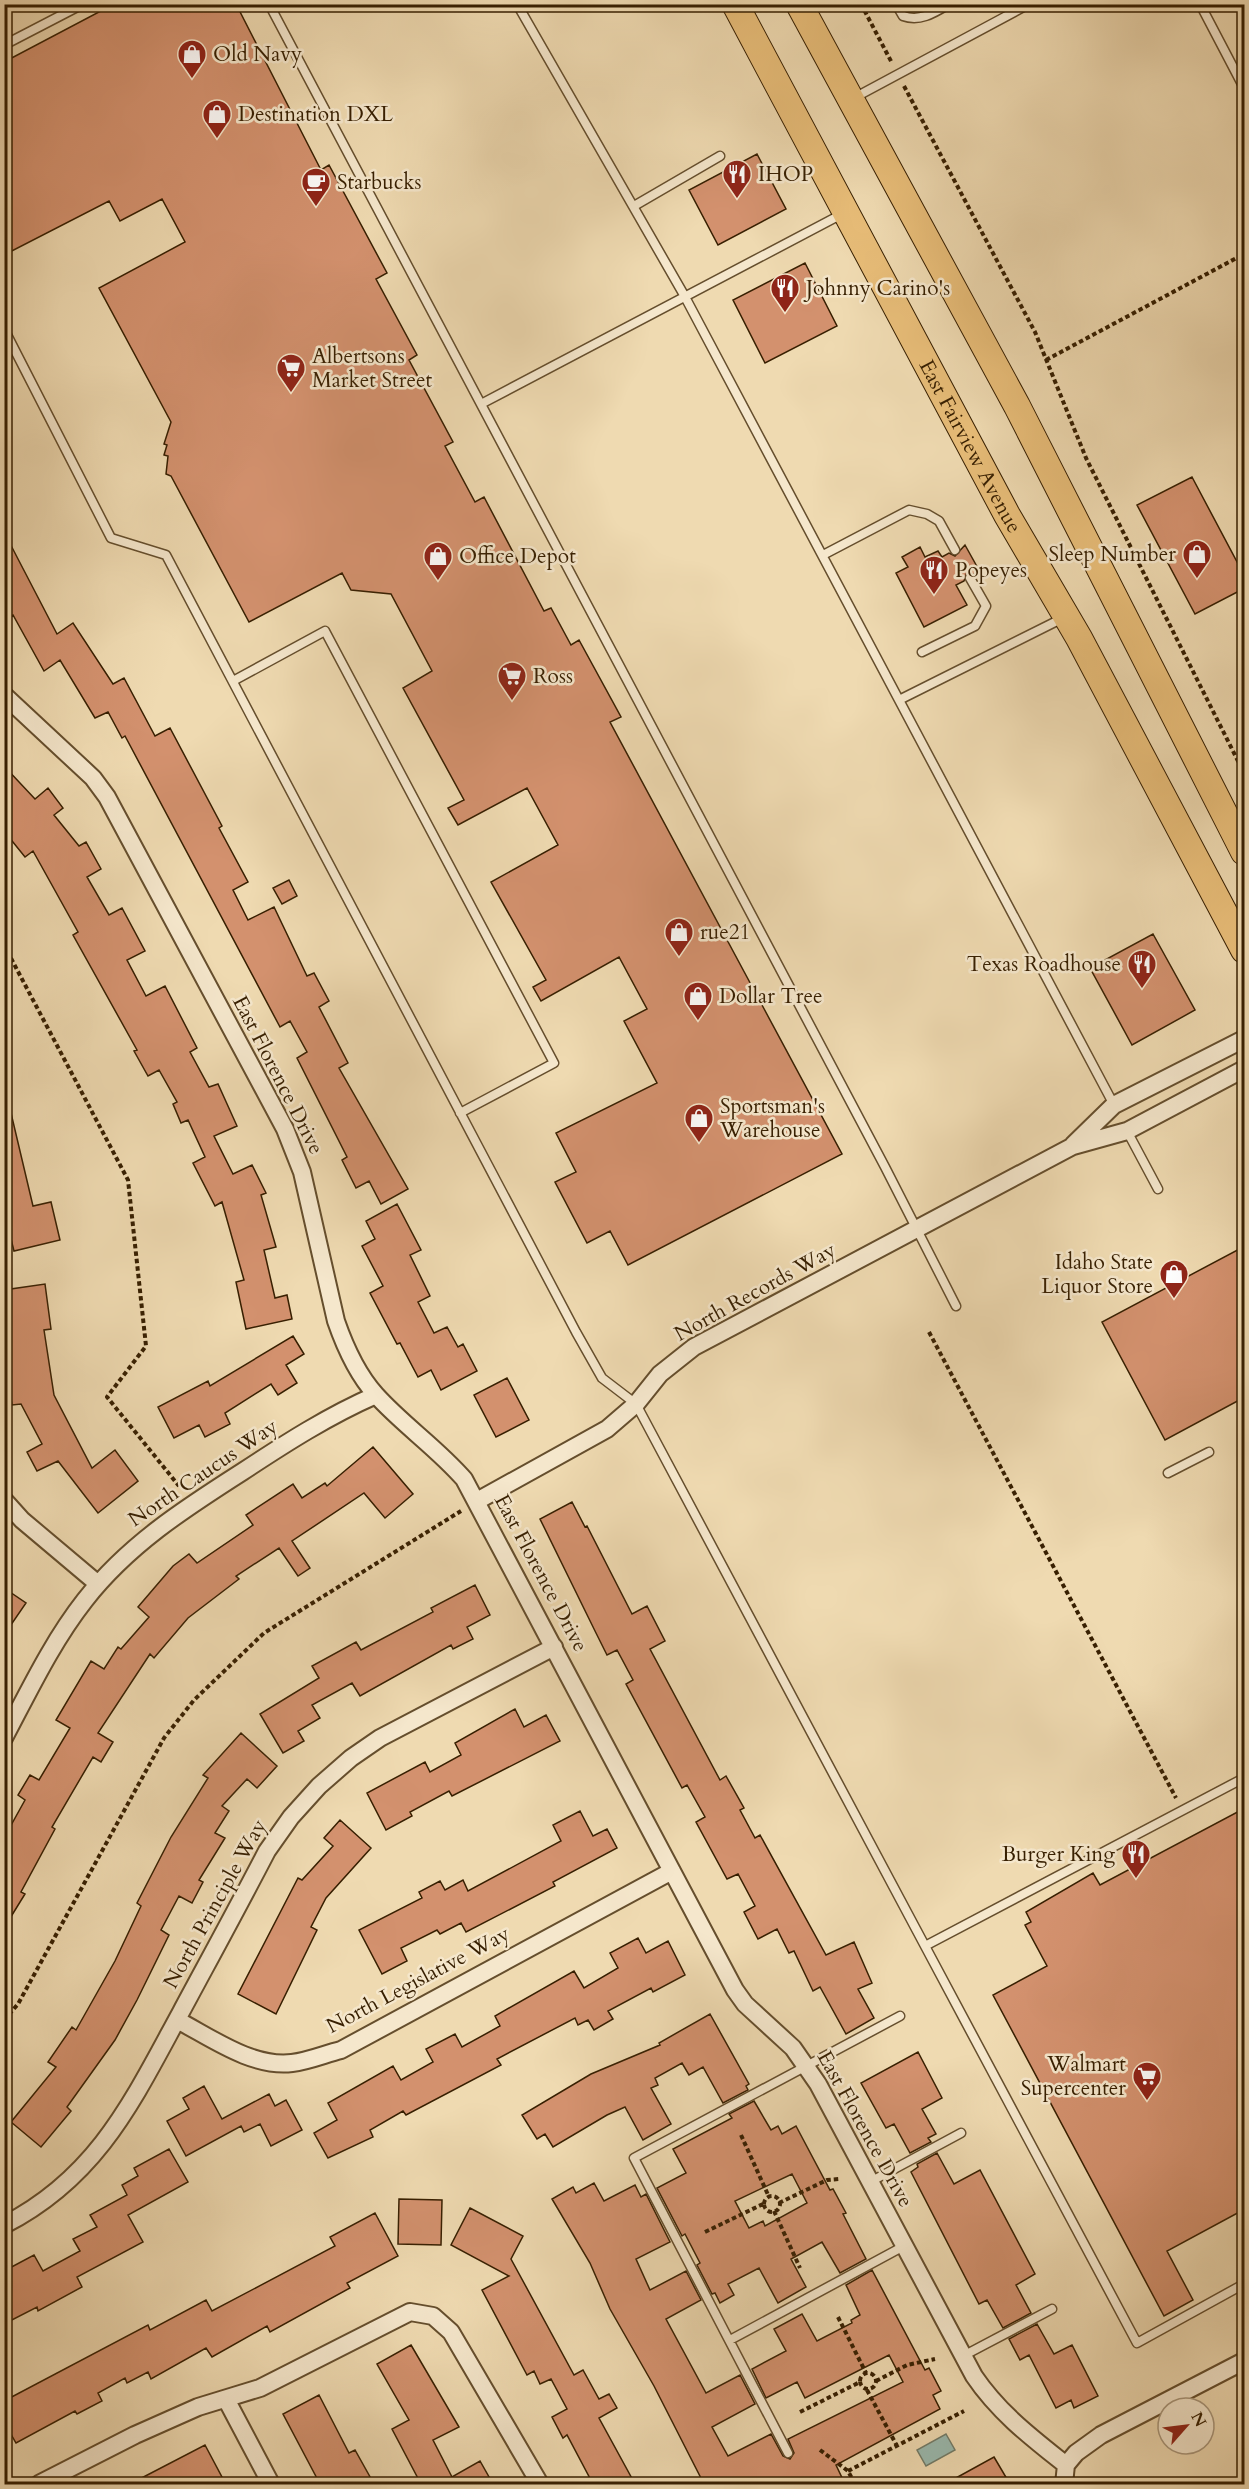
<svg xmlns="http://www.w3.org/2000/svg" width="1249" height="2489" viewBox="0 0 1249 2489" font-family="Cardo,serif">
<style>
.water{fill:#9abaaf;stroke:#727c69;stroke-width:1.5}
.building{fill:#d3916e;stroke:#371f01;stroke-width:1.5;fill-rule:evenodd}
.lines{fill:none;stroke-linecap:round;stroke-linejoin:round}
.lane-casing{stroke:#654e2d;stroke-width:11}
.street-casing{stroke:#654e2d;stroke-width:20}
.primary-casing{stroke:#371f01;stroke-width:28}
.path{stroke:#371f01;stroke-width:4;stroke-dasharray:4.5 3;stroke-linecap:butt}
.lane{stroke:#f5e7cc;stroke-width:8}
.street{stroke:#f5e7cc;stroke-width:16}
.primary{stroke:#e8bd78;stroke-width:26}
.labels{text-anchor:middle;dominant-baseline:central;stroke-width:5;stroke-linejoin:round;paint-order:stroke}
.poi-label{font-size:21px;fill:#371f01;stroke:#f5e7cc;text-anchor:start}
.street-label{font-size:21px;fill:#371f01;stroke:#f5e7cc}
</style>
<rect width="100%" height="100%" fill="#efdab1"/>
<filter id="stains"><feTurbulence type="fractalNoise" baseFrequency=".00333" numOctaves="4"/><feColorMatrix values="0 0 0 0 .2 0 0 0 0 .09 0 0 0 0 .02 0 0 0 .5 -.17"/></filter>
<radialGradient id="worn" r=".72"><stop offset=".6" stop-color="#630" stop-opacity="0"/><stop offset="1" stop-color="#630" stop-opacity=".3"/></radialGradient>
<!-- water -->
<path class="water" d="M 946,2434 L 955,2450 L 926,2466 L 917,2450 Z"/>
<!-- building -->
<path class="building" d="M 114,4 L 236,4 L 321,170 L 329,165 L 387,273 L 376,279 L 417,355 L 409,360 L 453,442 L 445,446 L 475,502 L 484,497 L 544,611 L 551,608 L 571,645 L 579,640 L 621,717 L 610,722 L 842,1154 L 628,1265 L 610,1231 L 587,1243 L 555,1182 L 576,1172 L 556,1133 L 657,1083 L 624,1021 L 647,1009 L 619,957 L 541,1001 L 533,987 L 546,980 L 491,882 L 558,845 L 527,788 L 458,825 L 448,808 L 464,800 L 403,688 L 432,671 L 391,594 L 351,590 L 342,573 L 249,622 L 171,476 L 166,474 L 168,456 L 164,455 L 167,445 L 164,444 L 171,422 L 99,288 L 185,242 L 162,199 L 120,221 L 109,201 L 4,255 L 4,62 Z
M 757,154 L 786,209 L 718,245 L 689,190 Z
M 805,263 L 837,326 L 765,363 L 733,300 Z
M 1192,477 L 1245,577 L 1245,588 L 1195,614 L 1137,505 Z
M 4,532 L 57,634 L 73,623 L 113,684 L 124,678 L 155,736 L 170,728 L 222,826 L 219,828 L 248,882 L 233,890 L 248,920 L 274,907 L 307,976 L 314,973 L 329,1001 L 319,1007 L 348,1063 L 339,1068 L 408,1189 L 381,1204 L 369,1181 L 356,1188 L 342,1160 L 347,1157 L 297,1058 L 307,1052 L 290,1021 L 280,1027 L 125,736 L 122,738 L 108,712 L 95,718 L 60,660 L 44,671 L 13,615 L 4,620 Z
M 965,545 L 980,572 L 975,575 L 967,572 L 964,581 L 956,585 L 967,605 L 924,627 L 896,573 L 908,567 L 902,557 L 920,547 L 925,557 L 938,551 L 942,557 L 949,553 L 955,556 Z
M 4,766 L 35,799 L 48,788 L 63,808 L 54,815 L 79,846 L 86,842 L 101,869 L 87,877 L 109,915 L 122,908 L 145,951 L 127,960 L 146,996 L 165,986 L 197,1048 L 190,1052 L 209,1087 L 218,1084 L 237,1126 L 214,1136 L 233,1174 L 252,1165 L 266,1193 L 261,1195 L 276,1247 L 264,1250 L 275,1298 L 287,1295 L 292,1319 L 246,1329 L 236,1282 L 244,1280 L 222,1202 L 215,1206 L 193,1163 L 205,1157 L 188,1120 L 181,1123 L 173,1104 L 177,1102 L 159,1070 L 148,1076 L 134,1051 L 137,1050 L 73,935 L 78,932 L 33,851 L 25,857 L 4,831 Z
M 289,880 L 297,896 L 282,904 L 273,888 Z
M 1153,934 L 1195,1010 L 1132,1045 L 1090,968 Z
M 4,1113 L 11,1113 L 33,1206 L 51,1202 L 60,1240 L 14,1251 L 10,1235 L 4,1236 Z
M 397,1204 L 421,1250 L 410,1255 L 430,1296 L 418,1302 L 434,1333 L 447,1327 L 458,1347 L 463,1344 L 477,1371 L 441,1390 L 431,1370 L 418,1377 L 400,1343 L 397,1344 L 370,1293 L 383,1286 L 362,1246 L 375,1239 L 366,1221 Z
M 1245,1246 L 1245,1397 L 1165,1440 L 1102,1322 Z
M 45,1284 L 51,1329 L 44,1330 L 54,1395 L 92,1468 L 115,1450 L 138,1481 L 98,1513 L 58,1461 L 37,1471 L 27,1452 L 42,1444 L 21,1404 L 12,1405 L 4,1354 L 4,1350 L 8,1350 L 4,1290 Z
M 293,1336 L 304,1354 L 286,1365 L 297,1383 L 278,1395 L 271,1384 L 225,1413 L 230,1424 L 205,1437 L 199,1425 L 174,1438 L 158,1407 L 208,1381 L 210,1386 Z
M 507,1378 L 529,1420 L 496,1437 L 474,1395 Z
M 373,1447 L 413,1494 L 385,1518 L 364,1493 L 292,1541 L 310,1568 L 298,1576 L 279,1548 L 236,1576 L 239,1579 L 188,1618 L 154,1658 L 150,1654 L 98,1733 L 113,1742 L 101,1762 L 93,1757 L 52,1827 L 55,1829 L 21,1892 L 25,1894 L 4,1928 L 4,1838 L 25,1800 L 18,1795 L 30,1775 L 39,1780 L 70,1728 L 56,1720 L 91,1661 L 104,1669 L 118,1647 L 121,1649 L 149,1617 L 138,1607 L 173,1566 L 189,1554 L 197,1563 L 253,1525 L 246,1515 L 293,1484 L 302,1498 L 325,1483 L 327,1486 Z
M 572,1502 L 585,1527 L 587,1526 L 632,1614 L 647,1606 L 665,1641 L 650,1649 L 720,1780 L 726,1776 L 744,1808 L 740,1810 L 755,1838 L 760,1835 L 826,1955 L 854,1942 L 872,1983 L 858,1989 L 874,2018 L 846,2034 L 820,1987 L 813,1991 L 794,1951 L 789,1953 L 777,1929 L 758,1939 L 744,1912 L 755,1906 L 738,1874 L 727,1879 L 696,1822 L 705,1817 L 687,1785 L 682,1788 L 626,1684 L 633,1680 L 617,1650 L 607,1655 L 596,1633 L 540,1519 Z
M 475,1585 L 490,1615 L 467,1627 L 473,1639 L 453,1649 L 451,1645 L 360,1696 L 352,1683 L 312,1705 L 320,1718 L 298,1731 L 304,1741 L 283,1753 L 260,1714 L 319,1678 L 312,1666 L 356,1642 L 361,1650 L 433,1612 L 431,1608 Z
M 4,1588 L 26,1603 L 4,1635 Z
M 515,1709 L 524,1727 L 546,1715 L 560,1741 L 452,1796 L 449,1791 L 410,1812 L 412,1816 L 386,1830 L 367,1793 L 425,1762 L 430,1772 L 461,1755 L 455,1743 Z
M 241,1733 L 277,1766 L 257,1788 L 247,1779 L 222,1806 L 229,1811 L 215,1833 L 225,1838 L 199,1880 L 203,1882 L 192,1903 L 179,1896 L 161,1930 L 169,1935 L 137,2000 L 115,2040 L 67,2107 L 71,2111 L 41,2147 L 11,2122 L 56,2067 L 48,2062 L 72,2027 L 76,2030 L 115,1961 L 141,1906 L 137,1903 L 171,1837 L 208,1778 L 203,1775 Z
M 1245,1808 L 1245,2209 L 1167,2251 L 1193,2300 L 1164,2316 L 993,1995 L 1047,1966 L 1025,1925 L 1031,1922 L 1026,1912 L 1093,1873 L 1100,1885 Z
M 580,1811 L 593,1836 L 607,1829 L 617,1848 L 553,1882 L 555,1886 L 466,1932 L 461,1923 L 440,1934 L 437,1930 L 401,1948 L 407,1961 L 382,1974 L 359,1930 L 422,1898 L 419,1892 L 440,1881 L 445,1890 L 463,1880 L 468,1891 L 561,1841 L 553,1825 Z
M 340,1820 L 371,1848 L 326,1898 L 311,1927 L 317,1930 L 276,2014 L 238,1994 L 298,1878 L 302,1880 L 333,1846 L 324,1838 Z
M 638,1938 L 646,1953 L 668,1941 L 685,1975 L 653,1992 L 651,1988 L 608,2011 L 613,2019 L 594,2030 L 588,2020 L 578,2025 L 575,2018 L 497,2059 L 501,2065 L 406,2115 L 403,2111 L 370,2130 L 373,2137 L 328,2158 L 314,2133 L 337,2120 L 328,2103 L 393,2066 L 401,2080 L 433,2062 L 426,2049 L 455,2034 L 462,2047 L 500,2026 L 495,2016 L 574,1971 L 584,1988 L 618,1968 L 610,1953 Z
M 710,2014 L 749,2084 L 746,2086 L 748,2090 L 723,2103 L 703,2067 L 689,2075 L 682,2063 L 655,2078 L 658,2085 L 651,2088 L 671,2124 L 643,2140 L 625,2107 L 607,2115 L 553,2147 L 545,2134 L 537,2139 L 522,2115 L 591,2074 L 660,2045 L 659,2043 Z
M 918,2052 L 942,2098 L 922,2109 L 936,2134 L 928,2138 L 931,2142 L 910,2153 L 894,2124 L 886,2128 L 861,2083 Z
M 204,2086 L 222,2119 L 269,2094 L 275,2106 L 286,2100 L 302,2130 L 271,2146 L 260,2124 L 244,2132 L 241,2126 L 186,2156 L 167,2121 L 189,2109 L 183,2098 Z
M 754,2101 L 771,2130 L 778,2126 L 782,2134 L 796,2126 L 830,2190 L 833,2189 L 846,2213 L 843,2214 L 866,2259 L 840,2273 L 822,2242 L 791,2259 L 806,2287 L 778,2303 L 759,2268 L 728,2284 L 734,2295 L 720,2303 L 715,2293 L 712,2294 L 697,2265 L 700,2263 L 685,2234 L 682,2236 L 657,2188 L 686,2173 L 673,2149 L 732,2118 L 729,2114 ZM 792,2174 L 807,2203 L 765,2226 L 763,2221 L 749,2228 L 735,2201 Z
M 169,2149 L 188,2182 L 128,2215 L 143,2242 L 77,2277 L 82,2287 L 38,2311 L 37,2307 L 4,2324 L 4,2271 L 34,2255 L 43,2271 L 80,2251 L 73,2239 L 97,2227 L 90,2215 L 127,2195 L 122,2185 L 138,2176 L 134,2168 Z
M 937,2153 L 954,2184 L 980,2170 L 1035,2274 L 1016,2285 L 1031,2313 L 1003,2328 L 987,2300 L 979,2304 L 911,2172 L 918,2167 L 917,2164 Z
M 594,2183 L 604,2201 L 635,2185 L 641,2197 L 646,2194 L 670,2242 L 636,2259 L 650,2290 L 686,2271 L 701,2300 L 666,2319 L 706,2393 L 740,2375 L 755,2404 L 712,2427 L 728,2456 L 771,2434 L 783,2456 L 790,2459 L 794,2453 L 788,2439 L 903,2382 L 889,2355 L 805,2398 L 797,2382 L 766,2398 L 752,2369 L 786,2351 L 774,2329 L 802,2314 L 817,2341 L 852,2323 L 851,2320 L 860,2315 L 846,2285 L 872,2270 L 925,2370 L 929,2368 L 941,2391 L 933,2395 L 940,2409 L 836,2465 L 845,2484 L 704,2484 L 654,2386 L 610,2309 L 590,2263 L 552,2199 L 573,2187 L 576,2193 Z
M 399,2199 L 442,2200 L 441,2245 L 398,2244 Z
M 470,2208 L 523,2236 L 511,2259 L 574,2375 L 583,2370 L 599,2399 L 609,2394 L 617,2408 L 599,2418 L 635,2484 L 593,2484 L 567,2435 L 563,2438 L 552,2417 L 567,2409 L 551,2379 L 540,2384 L 534,2371 L 527,2375 L 482,2290 L 509,2276 L 451,2245 Z
M 375,2213 L 398,2256 L 347,2283 L 350,2288 L 270,2332 L 267,2326 L 212,2357 L 206,2348 L 151,2379 L 148,2372 L 127,2383 L 125,2378 L 98,2393 L 102,2401 L 77,2414 L 75,2411 L 16,2443 L 4,2422 L 4,2401 L 148,2325 L 150,2330 L 206,2300 L 212,2311 L 335,2246 L 330,2237 Z
M 1037,2324 L 1054,2354 L 1072,2345 L 1098,2396 L 1074,2408 L 1071,2400 L 1056,2408 L 1029,2355 L 1020,2360 L 1009,2339 Z
M 411,2345 L 459,2427 L 433,2440 L 452,2477 L 480,2461 L 493,2484 L 421,2484 L 392,2429 L 409,2420 L 377,2364 Z
M 319,2395 L 349,2453 L 355,2450 L 374,2484 L 320,2484 L 283,2414 Z
M 205,2445 L 223,2479 L 212,2484 L 130,2484 Z
M 994,2457 L 1010,2484 L 945,2484 Z"/>
<g class="lines">
<!-- lane casing -->
<g class="lane-casing">
<path id="lane" d="M 269,4 L 885,1167 L 956,1306
M 517,4 L 684,295 L 1114,1105
M 896,4 L 903,16 C 920,22 934,13 949,4
M 1200,4 L 1244,88
M 4,45 L 83,4
M 852,99 L 1029,4
M 634,206 L 720,156
M 4,329 L 111,538 L 166,555 L 576,1332 L 602,1378 L 636,1404 L 925,1946 L 1244,1778
M 481,404 L 844,213
M 823,555 L 909,510 L 927,514 L 939,521 L 955,550
M 922,652 L 975,626 L 986,606 L 970,578
M 233,681 L 325,631 L 554,1063 L 460,1113
M 899,700 L 1063,618
M 1127,1131 L 1158,1189
M 1168,1473 L 1209,1452
M 925,1946 L 1137,2343 L 1244,2284
M 870,2182 L 961,2133
M 730,2340 L 904,2246
M 963,2356 L 1052,2309
M 1237,2364 L 1244,2379
M 788,2453 L 634,2158 L 900,2016"/>
</g>
<!-- street casing -->
<g class="street-casing">
<path id="street" d="M 4,695 L 93,778 L 107,797 L 285,1129 L 302,1172 L 336,1321 C 345,1347 357,1374 376,1395 C 403,1425 437,1448 464,1479 L 735,1990 L 745,2004 L 793,2048 L 818,2084 L 974,2376 C 999,2413 1032,2438 1066,2465
M 1073,1145 L 1114,1105 L 1244,1039
M 4,1500 L 22,1520 L 98,1584
M 477,1501 L 607,1429 L 636,1404 L 660,1374 L 694,1347 L 1073,1146 L 1127,1131 L 1244,1069
M 4,1738 C 29,1691 52,1642 85,1600 C 128,1545 184,1509 242,1472 C 286,1443 328,1416 376,1395
M 177,2020 C 210,2037 252,2068 292,2063 C 309,2061 325,2054 341,2050 L 672,1871
M 4,2225 C 98,2177 133,2100 181,2012 C 210,1958 239,1905 267,1851 L 291,1817 L 319,1786 L 351,1758 L 380,1738 L 554,1647
M 226,2399 L 271,2484
M 39,2484 L 135,2435 L 198,2407 L 260,2388 L 410,2312 L 433,2316 L 451,2332 L 540,2484
M 1064,2484 L 1066,2465 L 1076,2453 L 1101,2435 L 1244,2361"/>
</g>
<!-- primary casing -->
<g class="primary-casing">
<g id="primary">
<path id="s1" d="M 735,4 L 1007,515 L 1079,638 L 1244,950"/>
<path d="M 799,4 L 1017,406 L 1244,852"/>
</g>
</g>
<!-- path -->
<path class="path" d="M 861,4 L 892,63
M 904,86 L 1035,332 L 1086,458 L 1244,773
M 1046,360 L 1244,254
M 4,945 L 128,1180 L 146,1346 L 107,1397 L 179,1486
M 929,1332 L 1176,1798
M 4,2020 L 18,2004 L 164,1738 L 194,1700 L 264,1633 L 461,1511
M 741,2135 L 769,2197
M764 2204a8 8 0 1 1 16 0a8 8 0 1 1-16 0Z
M 779,2203 L 827,2180 L 839,2179
M 774,2211 L 800,2268
M 705,2232 L 765,2203
M 838,2317 L 866,2373
M860 2381a8 8 0 1 1 16 0a8 8 0 1 1-16 0Z
M 876,2381 L 907,2365 L 935,2359
M 867,2390 L 897,2446
M 800,2412 L 860,2382
M 820,2450 L 848,2471 L 855,2484
M 848,2471 L 964,2411"/>
<!-- lane -->
<use href="#lane" class="lane"/>
<!-- street -->
<use href="#street" class="street"/>
<!-- primary -->
<use href="#primary" class="primary"/>
</g>
<!-- icons -->
<defs>
<g id="shop-pin" transform="scale(1.5)"><path d="M0 17L-7.5 6A9.5 9.5 0 1 1 7.5 6Z" fill="#8f2418" stroke="#f5e7cc"/><path d="M-5-2.5h2.3a2.7 3.5 0 0 1 5.4 0H5L5.5 6h-11ZM-1.5-2.5h3a1.5 2.3 0 0 0-3 0Z" fill="#fff"/></g>
<g id="restaurant-pin" transform="scale(1.5)"><path d="M0 17L-7.5 6A9.5 9.5 0 1 1 7.5 6Z" fill="#8f2418" stroke="#f5e7cc"/><path d="M-5-6h1v4h1v-4h1v4h1v-4h1v5L-1.5 .5V6h-2V.5L-5-1ZM5-6V6H3V1.5H1.5Q1.5-4 5-6Z" fill="#fff"/></g>
<g id="cafe-pin" transform="scale(1.5)"><path d="M0 17L-7.5 6A9.5 9.5 0 1 1 7.5 6Z" fill="#8f2418" stroke="#f5e7cc"/><path d="M-5.5-4.5H6V0H3Q3 3.5 0 3.5H-2.5Q-5.5 3.5-5.5 0ZM3-3.2v2h1.7v-2ZM-6 4.5H4V6H-6Z" fill="#fff"/></g>
<g id="supermarket-pin" transform="scale(1.5)"><path d="M0 17L-7.5 6A9.5 9.5 0 1 1 7.5 6Z" fill="#8f2418" stroke="#f5e7cc"/><path d="M-6-5.5h2.5l.6 2H6L4.5 2H-2.5L-4.4-4H-6ZM-1.5 3.2a1.3 1.3 0 1 0 .1 0ZM3 3.2a1.3 1.3 0 1 0 .1 0Z" fill="#fff"/></g>
</defs>
<g fill-rule="evenodd">
<use href="#shop-pin" x="192" y="54"/>
<use href="#shop-pin" x="217" y="114"/>
<use href="#restaurant-pin" x="737" y="174"/>
<use href="#cafe-pin" x="316" y="182"/>
<use href="#restaurant-pin" x="785" y="288"/>
<use href="#supermarket-pin" x="291" y="368"/>
<use href="#shop-pin" x="1197" y="554"/>
<use href="#shop-pin" x="438" y="556"/>
<use href="#restaurant-pin" x="934" y="570"/>
<use href="#supermarket-pin" x="512" y="676"/>
<use href="#shop-pin" x="679" y="932"/>
<use href="#restaurant-pin" x="1142" y="964"/>
<use href="#shop-pin" x="698" y="996"/>
<use href="#shop-pin" x="699" y="1118"/>
<use href="#shop-pin" x="1174" y="1274"/>
<use href="#restaurant-pin" x="1136" y="1854"/>
<use href="#supermarket-pin" x="1147" y="2076"/>
</g>
<g class="labels">
<!-- poi labels -->
<g class="poi-label">
<text x="213" y="54">Old Navy</text>
<text x="238" y="114">Destination DXL</text>
<text x="758" y="174">IHOP</text>
<text x="337" y="182">Starbucks</text>
<text x="806" y="288">Johnny Carino's</text>
<text x="312" y="356">Albertsons<tspan x="312" dy="24">Market Street</tspan></text>
<text x="1176" y="554" text-anchor="end">Sleep Number</text>
<text x="459" y="556">Office Depot</text>
<text x="955" y="570">Popeyes</text>
<text x="533" y="676">Ross</text>
<text x="700" y="932">rue21</text>
<text x="1121" y="964" text-anchor="end">Texas Roadhouse</text>
<text x="719" y="996">Dollar Tree</text>
<text x="720" y="1106">Sportsman's<tspan x="720" dy="24">Warehouse</tspan></text>
<text x="1153" y="1262" text-anchor="end">Idaho State<tspan x="1153" dy="24">Liquor Store</tspan></text>
<text x="1115" y="1854" text-anchor="end">Burger King</text>
<text x="1126" y="2064" text-anchor="end">Walmart<tspan x="1126" dy="24">Supercenter</tspan></text>
</g>
<!-- street labels -->
<g class="street-label">
<text stroke="none"><textPath href="#s1" startOffset="501">East Fairview Avenue</textPath></text>
<text transform="translate(278 1075) rotate(63)">East Florence Drive</text>
<text transform="translate(755 1292) rotate(-29)">North Records Way</text>
<text transform="translate(203 1473) rotate(-34)">North Caucus Way</text>
<text transform="translate(541 1573) rotate(62)">East Florence Drive</text>
<text transform="translate(215 1904) rotate(-61)">North Principle Way</text>
<text transform="translate(418 1980) rotate(-28)">North Legislative Way</text>
<text transform="translate(865 2129) rotate(61)">East Florence Drive</text>
</g>
</g>
<!-- margin -->
<rect width="1249" height="2489" fill="none" stroke="#efdab1" stroke-width="24"/>
<rect x="6" y="6" width="1237" height="2477" fill="none" stroke="#371f01" stroke-width="3"/>
<rect x="12" y="12" width="1225" height="2465" fill="none" stroke="#371f01" stroke-width="1.5"/>
<!-- north arrow -->
<g transform="translate(1186 2426) rotate(62)"><circle r="28" fill="#f5e7cc" stroke="#a9977b" stroke-width="1.5"/>
<path d="M0-4.5L10 22L0 15L-10 22Z" fill="#8f2418"/>
<text y="-9" font-size="16" font-weight="bold" text-anchor="middle" fill="#371f01">N</text>
</g>
<rect width="100%" height="100%" filter="url(#stains)"/>
<rect width="100%" height="100%" fill="url(#worn)"/>
</svg>
